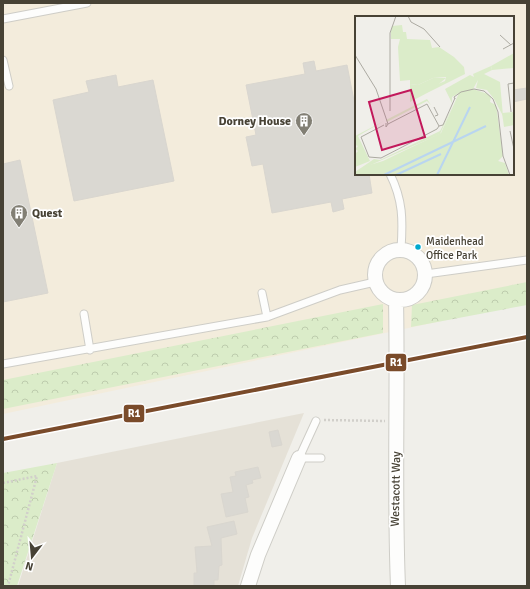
<svg xmlns="http://www.w3.org/2000/svg" width="530" height="589" viewBox="0 0 530 589" font-family="Signika,sans-serif">
<style>
.residential{fill:#e5e1d7}
.commercial{fill:#f3ecdc;fill-rule:evenodd}
.forest{fill:url(#forest-crowns)}
.building{fill:#dad8d2;stroke:#d9d6cf}
.lines{fill:none;stroke-linecap:round;stroke-linejoin:round}
.service-casing{stroke:#cecdc7;stroke-width:9}
.minor-casing{stroke:#cecdc7;stroke-width:16}
.path{stroke:#d1cfca;stroke-width:2.5;stroke-dasharray:2 2;stroke-linecap:butt}
.service{stroke:#fdfdfc;stroke-width:7}
.minor{stroke:#fdfdfc;stroke-width:14}
.rail-1-casing{stroke:#fff;stroke-width:7}
.rail-1{stroke:#7a4b2a;stroke-width:4}
.bus-dot{fill:#00a9ce;stroke:#fff;stroke-width:1.5}
.labels{text-anchor:middle;dominant-baseline:central;stroke-width:3.5;stroke-linejoin:round;paint-order:stroke}
.bus-label{font-size:11px;fill:#474235;stroke:#fff;text-anchor:start}
.poi-label{font-size:12px;font-weight:bold;fill:#474235;stroke:#fff;text-anchor:end}
.street-label{font-size:12px;fill:#474235;stroke:#fff}
.inset-river{fill:none;stroke:#b9d5f0;stroke-width:2}
.inset-road{fill:none;stroke:#acaaa2;stroke-width:1}
.view{fill:#c2185b;fill-opacity:0.15;stroke:#c2185b;stroke-width:2}
.inset-edge{fill:none;stroke:#474235;stroke-width:2}
.line-badge{stroke:#fff;stroke-width:1.5}
.badge-label{font-size:11px;text-anchor:middle;font-weight:bold;fill:#fff}
</style>
<defs>
<pattern id="forest-crowns" width="20" height="18" patternUnits="userSpaceOnUse"><rect width="20" height="18" fill="#dbecc9"/><path d="M2 6a3 3 0 1 1 6 0M12 15a3 3 0 1 1 6 0" fill="none" stroke="#bdccad"/></pattern>
</defs>
<rect width="100%" height="100%" fill="#f0efea"/>
<!-- residential -->
<path class="residential" d="M 304,413 L 252,538 L 238,586 L 18,586 L 57,463 Z"/>
<!-- commercial -->
<path class="commercial" d="M 3,3 L 527,3 L 527,303 L 3,414 ZM 356,17 L 513,17 L 513,174 L 356,174 Z"/>
<!-- forest -->
<path class="forest" d="M 527,282 L 527,305 L 411,327 L 412,305 Z
M 383,304 L 383,333 L 3,409 L 3,380 Z
M 57,463 L 17,586 L 3,586 L 3,473 Z"/>
<!-- building -->
<path class="building" d="M 314,61 L 316,71 L 347,65 L 356,111 L 356,174 L 369,174 L 372,193 L 342,199 L 344,209 L 333,212 L 331,202 L 272,213 L 263,164 L 252,166 L 246,137 L 256,135 L 246,85 L 305,74 L 303,63 Z
M 116,75 L 118,87 L 153,80 L 174,181 L 74,201 L 53,100 L 89,92 L 86,81 Z
M 527,88 L 527,99 L 513,102 L 513,90 Z
M 20,160 L 48,293 L 3,302 L 3,164 Z
M 278,430 L 282,445 L 272,447 L 269,432 Z
M 258,467 L 261,478 L 252,480 L 253,483 L 246,485 L 249,497 L 245,498 L 248,512 L 226,517 L 221,494 L 233,492 L 230,477 L 236,476 L 235,472 Z
M 234,521 L 237,534 L 221,538 L 222,565 L 219,566 L 218,580 L 214,580 L 214,586 L 194,586 L 194,573 L 197,573 L 195,547 L 212,546 L 207,527 Z"/>
<g class="lines">
<!-- service casing -->
<g class="service-casing">
<path id="service" d="M 3,19 L 87,3
M 3,60 L 9,86
M 390,174 C 403,200 403,220 401,249
M 426,274 L 527,260
M 262,293 L 267,317
M 84,314 L 90,350
M 3,364 L 267,317 L 340,290 L 375,282
M 316,421 L 299,458 L 321,458"/>
</g>
<!-- minor casing -->
<g class="minor-casing">
<path id="minor" d="M375 275a25 25 0 1 1 50 0a25 25 0 1 1-50 0Z
M 396,300 C 398,395 394,491 398,586
M 248,586 L 258,555 L 299,458"/>
</g>
<!-- path -->
<path class="path" d="M 324,420 L 385,421
M 3,483 L 37,476 L 8,586"/>
<!-- service -->
<use href="#service" class="service"/>
<!-- minor -->
<use href="#minor" class="minor"/>
<!-- rail-1 casing -->
<g class="rail-1-casing">
<path id="rail-1" d="M 3,439 L 527,337"/>
</g>
<!-- rail-1 -->
<use href="#rail-1" class="rail-1"/>
</g>
<!-- icons -->
<defs>
<g id="building-pin" transform="scale(0.9)"><path d="M0 17L-7.5 6A9.5 9.5 0 1 1 7.5 6Z" fill="#827f74" stroke="#fff"/><path d="M-4-6H4V6H1V3H-1V6H-4ZM-2.5-4.3h1.7v1.8h-1.7ZM.8-4.3h1.7v1.8H.8ZM-2.5-1h1.7V.8h-1.7ZM.8-1h1.7V.8H.8Z" fill="#fff"/></g>
</defs>
<g fill-rule="evenodd">
<use href="#building-pin" x="304" y="121"/>
<use href="#building-pin" x="19" y="213"/>
</g>
<!-- markers -->
<circle class="bus-dot" cx="418" cy="247" r="3.5"/>
<g class="labels">
<!-- bus labels -->
<g class="bus-label">
<text x="426" y="241">Maidenhead<tspan x="426" dy="14">Office Park</tspan></text>
</g>
<!-- poi labels -->
<g class="poi-label">
<text x="291" y="121">Dorney House</text>
<text x="32" y="213" text-anchor="start">Quest</text>
</g>
<!-- street labels -->
<g class="street-label">
<text transform="translate(396 489) rotate(-89)">Westacott Way</text>
</g>
</g>
<!-- overview -->
<g transform="translate(355 16)">
<rect width="159" height="159" fill="#f0efea"/>
<path d="M 47,9 L 48,16 L 51,16 L 52,23 L 75,24 L 77,32 L 84,31 L 99,41 L 109,51 L 110,58 L 74,76 L 78,70 L 90,65 L 91,61 L 78,62 L 63,69 L 55,68 L 55,64 L 45,65 L 43,31 L 45,23 L 36,23 L 36,16 L 37,10 ZM 136,50 L 137,54 L 129,58 L 145,66 L 148,100 L 139,83 L 132,74 L 121,72 L 123,64 L 118,73 L 133,78 L 136,81 L 135,86 L 141,89 L 148,140 L 143,145 L 150,147 L 154,159 L 0,159 L 0,156 L 11,150 L 28,145 L 86,117 L 104,77 L 97,81 L 97,87 L 90,73 L 115,59 L 119,61 L 118,58 Z" fill="#dbecc9"/>
<path d="M 159,37 L 159,52 L 137,54 L 136,50 ZM 78,62 L 91,62 L 74,76 L 55,86 L 55,68 L 63,69 ZM 72,83 L 76,89 L 72,85 L 32,106 L 31,104 ZM 98,90 L 85,118 L 0,156 L 19,143 L 25,144 L 85,115 ZM 29,105 L 3,120 L 15,145 L 0,151 L 0,138 L 3,135 L 0,133 L 3,130 L 0,129 L 0,120 Z" fill="#dbecc9"/>
<path d="M 159,96 L 159,109 L 149,111 L 147,97 Z" fill="#dbecc9"/>
<path class="inset-river" d="M 29,159 L 131,110M 41,159 L 86,138M 82,159 L 115,91"/>
<path class="inset-road" d="M 53,0 L 56,6 L 69,13 L 85,31M 145,19 L 156,29M 148,33 L 159,27M 0,39 L 21,73 L 33,108 L 31,111 L 31,107M 100,83 L 99,81 L 106,76 L 119,73 L 129,75 L 138,83 L 143,96 L 148,140 L 155,159M 79,91 L 83,99 L 80,100M 35,95 L 35,17 L 41,0M 156,96 L 153,68 L 159,67M 29,109 L 6,121 L 14,141 L 26,142 L 82,113 L 84,110 L 72,88 L 33,108M 84,110 L 88,109 L 100,82M 155,115 L 159,133"/>
<path class="view" d="M 56,74 L 70,121 L 27,134 L 14,86 Z"/>
<rect width="159" height="159" class="inset-edge"/>
</g>
<g class="line-badge">
<rect x="385" y="353" width="22" height="19" rx="4" fill="#7a4b2a"/>
<rect x="123" y="404" width="22" height="19" rx="4" fill="#7a4b2a"/>
</g>
<g class="badge-label">
<text x="396" y="366">R1</text>
<text x="134" y="417">R1</text>
</g>
<!-- border -->
<rect width="530" height="589" fill="none" stroke="#474235" stroke-width="8"/>
<!-- north arrow -->
<g transform="translate(32 557) rotate(196)" stroke="#ffffff" stroke-width="3" paint-order="stroke">
<path d="M0-3L7 15L0 10L-7 15Z" fill="#474235"/>
<text y="-6" font-size="11" font-weight="bold" text-anchor="middle" fill="#474235">N</text>
</g>
</svg>
